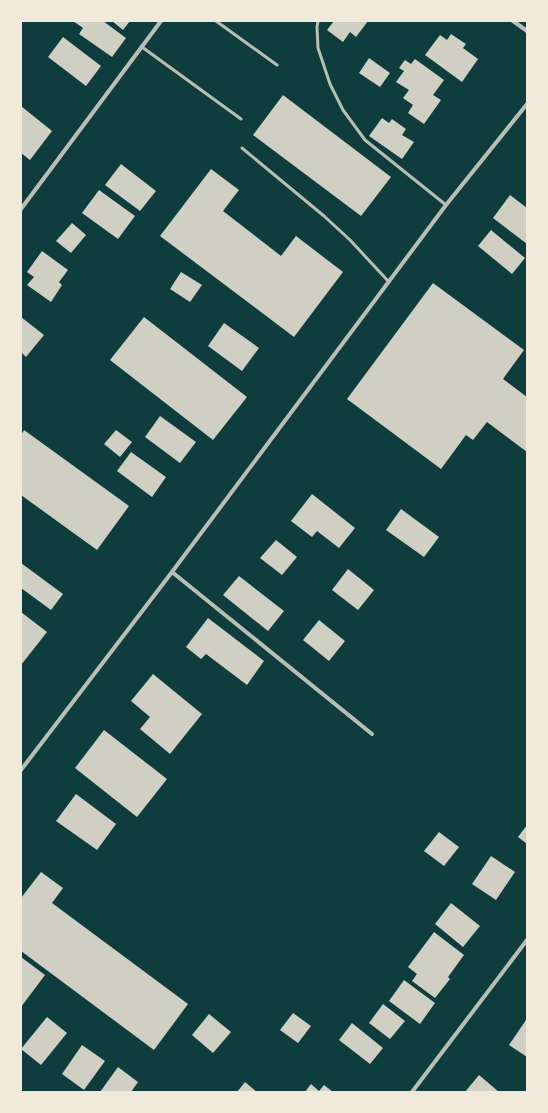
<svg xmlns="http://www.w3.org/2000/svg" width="548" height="1113" viewBox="0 0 548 1113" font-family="'DejaVu Sans',sans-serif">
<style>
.building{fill:#cfcfc3}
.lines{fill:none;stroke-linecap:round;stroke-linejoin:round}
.service{stroke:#b8beb3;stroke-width:3}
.minor{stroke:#b8beb3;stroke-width:4}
</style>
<rect width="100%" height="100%" fill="#0f3d3e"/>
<!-- building -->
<path class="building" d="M 73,21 L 103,21 L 126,38 L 112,57 L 79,34 L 83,28 Z
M 112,21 L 130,21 L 123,30 Z
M 334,21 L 368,21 L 356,37 L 350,32 L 343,42 L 327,30 Z
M 451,34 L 466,44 L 463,48 L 478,59 L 462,82 L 425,55 L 440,35 L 447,40 Z
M 63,37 L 101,66 L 86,86 L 48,57 Z
M 369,58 L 390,73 L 380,87 L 359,73 Z
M 415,59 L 444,80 L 433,95 L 441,100 L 424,124 L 408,113 L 413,105 L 403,98 L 409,90 L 396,82 L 404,71 L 399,68 L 405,60 L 411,64 Z
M 283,95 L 391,177 L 361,216 L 253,135 Z
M 21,106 L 52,131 L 30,160 L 21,153 Z
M 382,118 L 389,123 L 392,119 L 406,129 L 402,135 L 414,142 L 402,159 L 369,136 Z
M 121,164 L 156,191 L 140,211 L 105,185 Z
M 211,169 L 239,190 L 223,211 L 281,256 L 296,236 L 343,272 L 294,337 L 160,236 Z
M 99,190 L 135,216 L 118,239 L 82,213 Z
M 510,195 L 527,208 L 527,244 L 493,218 Z
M 72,223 L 86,235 L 71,253 L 56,241 Z
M 491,230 L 525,258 L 512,274 L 478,246 Z
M 42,251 L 68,270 L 59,282 L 62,285 L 51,302 L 27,285 L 34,277 L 27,272 Z
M 181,272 L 202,285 L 190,302 L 170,289 Z
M 433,283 L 524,350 L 503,379 L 527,397 L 527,452 L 487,422 L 473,440 L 466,435 L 441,469 L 347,399 Z
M 21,317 L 44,335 L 26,357 L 21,352 Z
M 144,317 L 247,397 L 213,440 L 110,360 Z
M 224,323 L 259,348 L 242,371 L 208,346 Z
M 160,416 L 196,442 L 180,463 L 145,437 Z
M 24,430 L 129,506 L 97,550 L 21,495 L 21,435 Z
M 116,430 L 132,442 L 120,457 L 104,444 Z
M 131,452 L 166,477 L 152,497 L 117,471 Z
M 312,494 L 355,528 L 339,548 L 317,531 L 312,537 L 291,521 Z
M 401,509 L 439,537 L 424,557 L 386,530 Z
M 276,540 L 297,557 L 282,575 L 260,558 Z
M 21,563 L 63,594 L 51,610 L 21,588 Z
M 348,569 L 374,590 L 358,610 L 332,590 Z
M 239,576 L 284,611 L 268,631 L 223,595 Z
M 21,612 L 47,632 L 21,665 Z
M 208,618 L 264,661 L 247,685 L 206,654 L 201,659 L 186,647 Z
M 319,620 L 345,641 L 329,661 L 303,640 Z
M 153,674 L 202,714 L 170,754 L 140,729 L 150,717 L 131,701 Z
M 104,730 L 167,779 L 137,817 L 75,768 Z
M 76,794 L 116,824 L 97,850 L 56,821 Z
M 527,825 L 527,844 L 518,837 Z
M 439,832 L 459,847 L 444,866 L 424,851 Z
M 491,856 L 515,872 L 496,900 L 472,884 Z
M 41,872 L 63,888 L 52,903 L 188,1004 L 154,1050 L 21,951 L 21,898 Z
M 451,903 L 480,926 L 463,947 L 435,924 Z
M 434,932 L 464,955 L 448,977 L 450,979 L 435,998 L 412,981 L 417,974 L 408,967 Z
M 21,957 L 45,975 L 21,1007 Z
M 404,980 L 435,1003 L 420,1024 L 389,1001 Z
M 383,1004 L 405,1021 L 390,1039 L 369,1023 Z
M 293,1013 L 311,1026 L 298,1043 L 280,1030 Z
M 209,1014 L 231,1032 L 213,1053 L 192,1035 Z
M 47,1017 L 67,1033 L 41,1065 L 21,1049 Z
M 526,1020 L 527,1021 L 527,1057 L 509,1045 Z
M 352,1023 L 383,1048 L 370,1064 L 339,1040 Z
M 82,1045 L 105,1061 L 84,1090 L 62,1074 Z
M 118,1067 L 138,1082 L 131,1092 L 100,1092 Z
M 479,1075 L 499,1092 L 465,1092 Z
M 245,1082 L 257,1092 L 237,1092 Z
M 311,1084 L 319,1091 L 324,1085 L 333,1092 L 305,1092 Z"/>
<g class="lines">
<!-- service -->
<path class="service" d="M 216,21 L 277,65
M 318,21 L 317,27 L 318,48 L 330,84 L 343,110 L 365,140 L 446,205
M 142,47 L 241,119
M 242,148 L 324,216 L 350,240 L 389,282"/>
<!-- minor -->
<path class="minor" d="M 513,21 L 527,31
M 21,209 L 161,21
M 172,572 L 372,734
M 21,770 L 172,572 L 446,205 L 527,104
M 412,1092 L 527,940"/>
</g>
<!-- border -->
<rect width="548" height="1113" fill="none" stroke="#f1e9da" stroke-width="44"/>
</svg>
